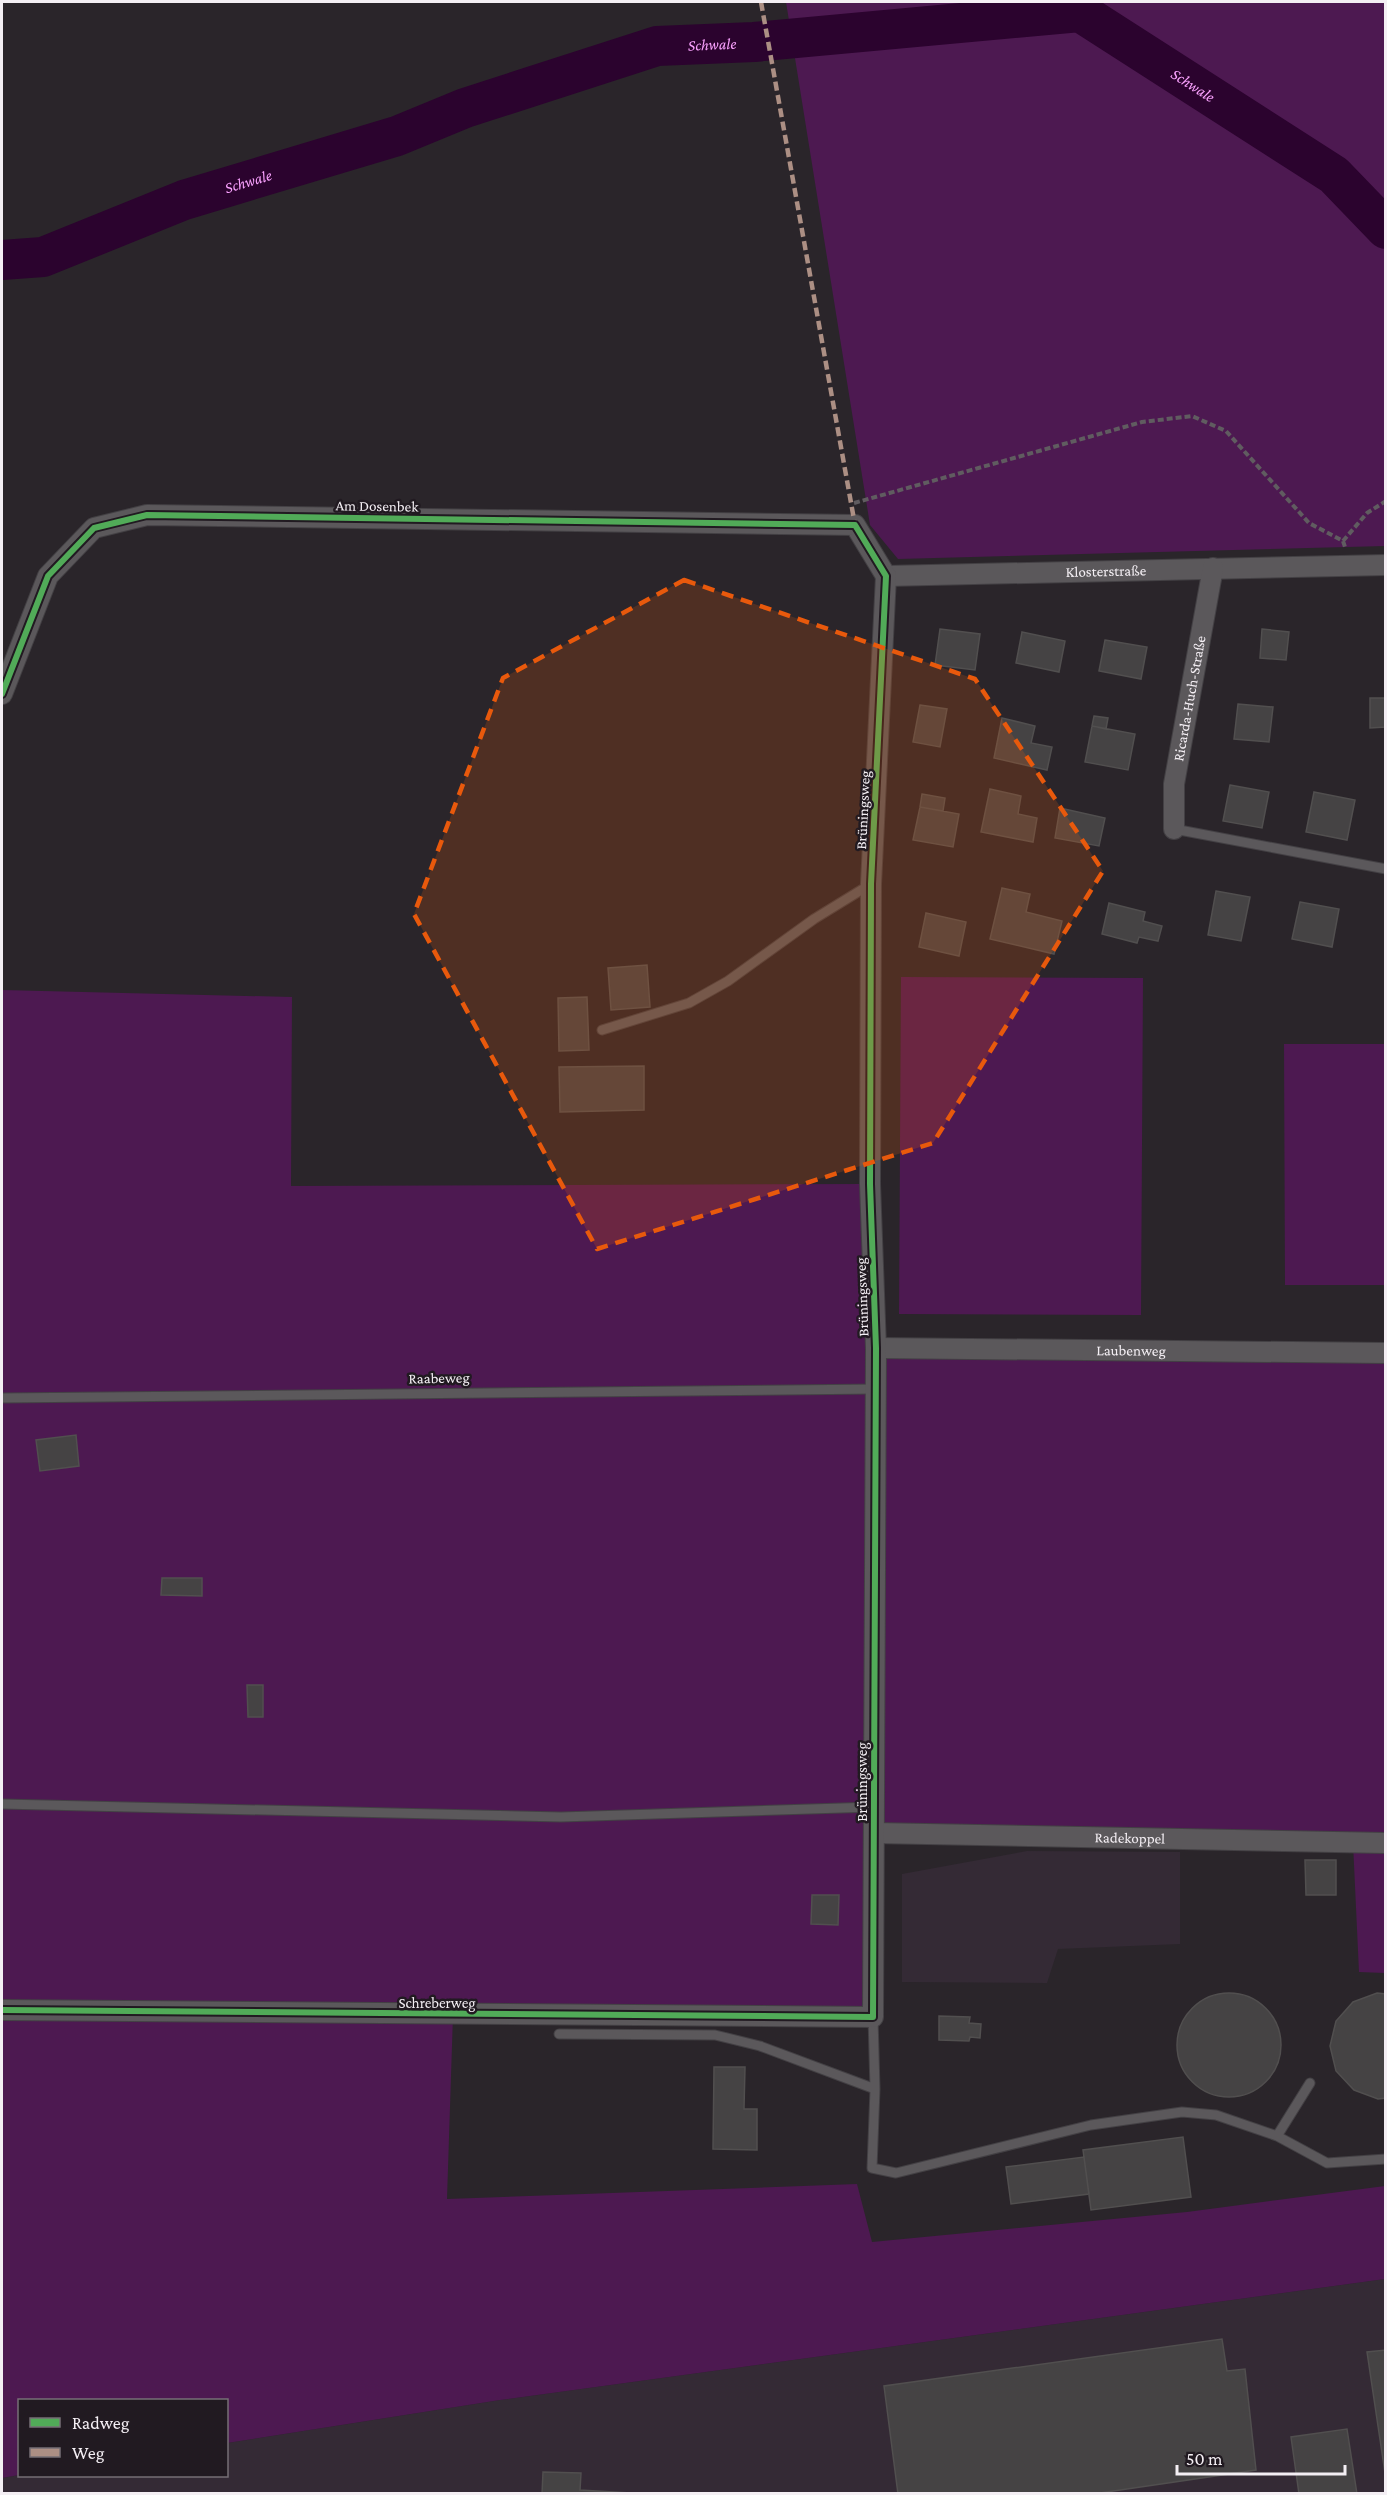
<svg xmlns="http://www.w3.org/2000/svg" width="1387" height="2495" viewBox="0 0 1387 2495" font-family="'Crimson Pro',serif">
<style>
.built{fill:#342a35}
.green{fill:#4d1951}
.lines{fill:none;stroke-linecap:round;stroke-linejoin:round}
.river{stroke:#2b032e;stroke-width:40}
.building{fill:#454344;stroke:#514f4f;stroke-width:1.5}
.service-casing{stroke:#434044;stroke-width:11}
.minor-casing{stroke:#434044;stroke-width:22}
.path{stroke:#605c60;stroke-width:4;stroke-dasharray:6 3;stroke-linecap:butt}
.service{stroke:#5b585b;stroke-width:9}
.minor{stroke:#5b585b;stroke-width:20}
.quiet{stroke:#ac8f84;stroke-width:4.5;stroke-dasharray:9 4.5;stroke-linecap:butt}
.cycleway-casing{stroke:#211a21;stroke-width:10}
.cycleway{stroke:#51ab58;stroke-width:6}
.marked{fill:#e8590c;fill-opacity:0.2;stroke:#e8590c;stroke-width:4.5;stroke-dasharray:12 8;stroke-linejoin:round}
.labels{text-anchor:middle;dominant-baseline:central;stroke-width:5;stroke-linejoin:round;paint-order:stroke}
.street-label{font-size:15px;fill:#f4eff4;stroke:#211a21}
.water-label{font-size:16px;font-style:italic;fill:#f9a1fd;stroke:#211a21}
</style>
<rect width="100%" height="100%" fill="#2a252a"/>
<!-- built -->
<path class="built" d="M 1027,1851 L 1180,1852 L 1180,1944 L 1058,1949 L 1047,1983 L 902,1982 L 902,1874 Z
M 1385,2279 L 1385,2493 L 2,2494 L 2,2478 L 19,2475 L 226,2476 L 227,2443 L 500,2400 Z"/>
<!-- green -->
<path class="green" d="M 786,2 L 1385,2 L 1385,546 L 898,559 L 870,525 Z
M 901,977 L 1143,978 L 1141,1315 L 899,1314 Z
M 2,990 L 292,997 L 291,1186 L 870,1184 L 876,1348 L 1385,1353 L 1385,1973 L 1359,1972 L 1353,1843 L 874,1833 L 873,2017 L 453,2015 L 447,2199 L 857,2184 L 872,2242 L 1187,2212 L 1385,2186 L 1385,2279 L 500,2400 L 227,2443 L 226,2400 L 20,2400 L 19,2475 L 2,2478 Z
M 1284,1044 L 1385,1044 L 1385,1285 L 1285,1285 Z"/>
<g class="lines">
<!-- river -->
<path class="river" id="s1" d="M 2,260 L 43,257 L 184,200 L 397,136 L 465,108 L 657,46 L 754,42 L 1080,12 L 1334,175 L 1386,229"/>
</g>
<!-- building -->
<path class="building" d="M 940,629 L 980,634 L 975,670 L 935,665 Z
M 1262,629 L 1289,632 L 1286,660 L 1260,658 Z
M 1022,632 L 1065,641 L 1059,672 L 1016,663 Z
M 1105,640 L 1147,647 L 1141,679 L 1099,671 Z
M 1370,698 L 1386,698 L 1386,727 L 1370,728 Z
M 1238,704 L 1273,707 L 1269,742 L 1234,739 Z
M 920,705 L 947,709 L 940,747 L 913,742 Z
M 1094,716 L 1108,718 L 1106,729 L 1092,726 Z
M 1002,718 L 1035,726 L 1031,743 L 1052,747 L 1047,770 L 994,758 Z
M 1092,726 L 1135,734 L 1128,770 L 1085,762 Z
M 1230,785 L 1269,792 L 1262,828 L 1223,821 Z
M 990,789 L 1021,796 L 1018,814 L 1037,818 L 1033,842 L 981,832 Z
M 1314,792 L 1355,800 L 1347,840 L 1306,832 Z
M 922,794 L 945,798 L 943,811 L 920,807 Z
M 920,807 L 959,814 L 953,847 L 913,840 Z
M 1060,808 L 1105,818 L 1099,846 L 1055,838 Z
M 1002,888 L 1030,894 L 1026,912 L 1062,921 L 1054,954 L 990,939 Z
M 1216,891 L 1250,897 L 1241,941 L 1208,935 Z
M 1300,902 L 1339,909 L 1332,947 L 1292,939 Z
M 1109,903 L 1145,912 L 1143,921 L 1162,926 L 1158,941 L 1139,937 L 1137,943 L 1102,934 Z
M 926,913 L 966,922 L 959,956 L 919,947 Z
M 647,965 L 650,1007 L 611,1010 L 608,968 Z
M 587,997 L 589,1050 L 559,1051 L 558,998 Z
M 644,1066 L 644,1110 L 560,1112 L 559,1067 Z
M 76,1435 L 79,1466 L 40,1471 L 36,1440 Z
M 162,1578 L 202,1578 L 202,1596 L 161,1595 Z
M 247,1685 L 263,1685 L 263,1717 L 248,1717 Z
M 1305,1860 L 1336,1860 L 1336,1895 L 1306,1895 Z
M 812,1895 L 839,1895 L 838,1925 L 811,1924 Z
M1177 2045a52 52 0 1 1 104 0a52 52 0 1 1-104 0Z
M 1377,1993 L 1386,1994 L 1386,2098 L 1378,2099 L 1354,2090 L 1336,2071 L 1330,2046 L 1336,2021 L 1353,2002 Z
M 939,2016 L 970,2017 L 969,2023 L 981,2024 L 980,2038 L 970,2037 L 969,2041 L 939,2040 Z
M 714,2067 L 745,2067 L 744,2109 L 757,2109 L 757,2150 L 713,2149 Z
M 1183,2137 L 1191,2197 L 1091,2210 L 1083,2150 Z
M 1084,2157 L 1089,2194 L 1011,2204 L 1006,2167 Z
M 1222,2339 L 1227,2371 L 1245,2369 L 1256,2470 L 1093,2494 L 898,2494 L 884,2386 Z
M 1386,2350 L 1386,2480 L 1367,2352 Z
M 1347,2429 L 1357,2494 L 1299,2494 L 1291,2437 Z
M 543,2472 L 581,2473 L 580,2490 L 648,2494 L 542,2494 Z"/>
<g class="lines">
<!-- service casing -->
<g class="service-casing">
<path id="service" d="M 1174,829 L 1386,869
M 602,1030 L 689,1003 L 728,981 L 814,919 L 871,884
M 2,1398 L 876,1389
M 2,1804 L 561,1817 L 874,1807
M 873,2017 L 875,2089 L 872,2168 L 896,2173 L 1091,2125 L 1182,2112 L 1216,2115 L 1277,2136 L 1310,2083
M 559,2034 L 715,2035 L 760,2046 L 875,2089
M 1277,2136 L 1327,2163 L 1386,2159"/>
</g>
<!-- minor casing -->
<g class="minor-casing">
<g id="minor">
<path id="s2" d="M 886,576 L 1386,565"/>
<path d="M 2,694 L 48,576 L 94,528 L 147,515 L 855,525 L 886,576"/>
<path id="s3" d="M 1174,829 L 1174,784 L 1213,568"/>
<path id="s4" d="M 876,1348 L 1386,1353"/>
<path id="s5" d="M 874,1833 L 1386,1843"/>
<path d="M 2,2010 L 873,2017 L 876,1348 L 870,1184 L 871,884 L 886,576"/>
</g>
</g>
<!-- path -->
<path class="path" d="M 854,503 L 1142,422 L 1192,416 L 1226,431 L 1309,523 L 1343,541 L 1345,547
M 1343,541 L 1367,513 L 1386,501"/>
<!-- service -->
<use href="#service" class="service"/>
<!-- minor -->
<use href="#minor" class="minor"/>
<!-- quiet -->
<path class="quiet" d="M 761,2 L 855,525"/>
<!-- cycleway casing -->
<g class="cycleway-casing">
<path id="cycleway" d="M 2,694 L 48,576 L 94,528 L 147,515 L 855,525 L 886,576 L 871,884 L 870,1184 L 876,1348 L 873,2017 L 2,2010"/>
</g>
<!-- cycleway -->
<use href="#cycleway" class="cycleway"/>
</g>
<!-- marked area -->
<path class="marked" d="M 684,580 L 975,679 L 1103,871 L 933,1143 L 597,1249 L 414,914 L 503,678 Z"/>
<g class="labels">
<!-- street labels -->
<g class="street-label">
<text transform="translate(377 506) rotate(1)">Am Dosenbek</text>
<text stroke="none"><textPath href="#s2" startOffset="220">Klosterstraße</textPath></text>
<text stroke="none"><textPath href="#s3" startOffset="132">Ricarda-Huch-Straße</textPath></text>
<text transform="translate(863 810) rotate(-87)">Brüningsweg</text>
<text transform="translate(862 1297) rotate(-92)">Brüningsweg</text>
<text stroke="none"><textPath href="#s4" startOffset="255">Laubenweg</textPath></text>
<text transform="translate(439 1378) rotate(-1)">Raabeweg</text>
<text transform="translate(862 1782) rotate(-90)">Brüningsweg</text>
<text stroke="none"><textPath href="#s5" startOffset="256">Radekoppel</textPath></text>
<text x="437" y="2003">Schreberweg</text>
</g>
<!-- water labels -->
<g class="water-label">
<text stroke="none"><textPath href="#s1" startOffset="746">Schwale</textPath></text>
<text stroke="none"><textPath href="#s1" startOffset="1250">Schwale</textPath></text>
<text stroke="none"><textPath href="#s1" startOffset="260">Schwale</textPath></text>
</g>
</g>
<!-- border -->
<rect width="1387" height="2495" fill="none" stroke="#f4eff4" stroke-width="6"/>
<!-- legend -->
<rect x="18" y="2399" width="210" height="78" fill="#211a21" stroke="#756f75" stroke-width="1.5"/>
<rect x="30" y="2418" width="30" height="9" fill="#51ab58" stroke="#756f75" stroke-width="1.5"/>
<text x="72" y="2429" font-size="18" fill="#f4eff4">Radweg</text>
<rect x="30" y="2448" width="30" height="9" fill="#ac8f84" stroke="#756f75" stroke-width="1.5"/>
<text x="72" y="2459" font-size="18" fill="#f4eff4">Weg</text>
<!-- scale -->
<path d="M1177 2465v9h168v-9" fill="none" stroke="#f4eff4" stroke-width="3"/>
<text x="1186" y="2465" font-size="18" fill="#f4eff4" stroke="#211a21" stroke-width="4.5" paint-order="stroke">50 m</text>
</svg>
